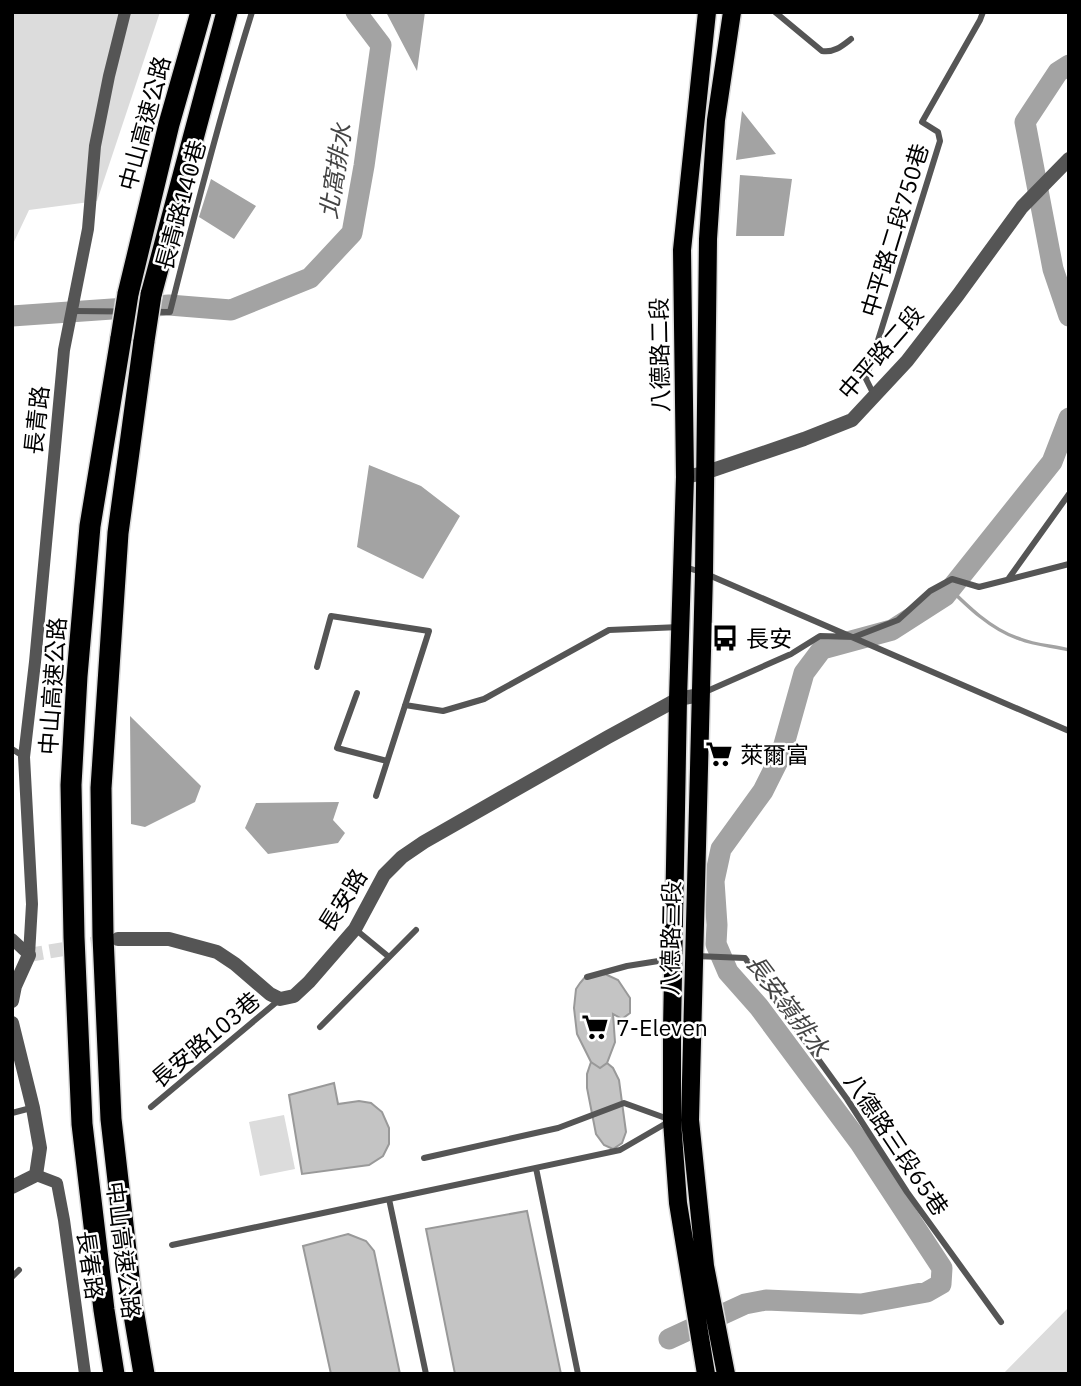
<svg xmlns="http://www.w3.org/2000/svg" width="1081" height="1386" viewBox="0 0 1081 1386" font-family="'IBM Plex Sans','Noto Sans TC',sans-serif">
<style>
.green{fill:#dcdcdc}
.water{fill:#a3a3a3}
.lines{fill:none;stroke-linecap:round;stroke-linejoin:round}
.stream{stroke:#a3a3a3;stroke-width:3.5}
.river{stroke:#a3a3a3;stroke-width:21}
.building{fill:#c4c4c4;stroke:#999;stroke-width:2}
.tertiary-tunnel{stroke:#d9d9d9;stroke-width:14;stroke-dasharray:14 7;stroke-linecap:butt}
.primary-casing{stroke:#dbdbdb;stroke-width:21}
.motorway-casing{stroke:#dbdbdb;stroke-width:24}
.service{stroke:#555;stroke-width:6}
.minor{stroke:#555;stroke-width:12}
.tertiary{stroke:#555;stroke-width:14}
.primary{stroke:#000;stroke-width:18}
.motorway{stroke:#000;stroke-width:21}
.motorway-bridge-casing{stroke:#dbdbdb;stroke-width:24;stroke-linecap:butt}
.motorway-bridge{stroke:#000;stroke-width:21}
.labels{text-anchor:middle;dominant-baseline:central;stroke-width:5;stroke-linejoin:round;paint-order:stroke}
.street-label{font-size:23px;fill:#000;stroke:#fff}
.poi-label{font-size:23px;fill:#000;stroke:#fff;text-anchor:start}
.water-label{font-size:24px;font-style:italic;fill:#444;stroke:#fff}
</style>
<rect width="100%" height="100%" fill="#fff"/>
<!-- green -->
<path class="green" d="M 12,12 L 160,12 L 97,201 L 29,210 L 12,246 Z
M 284,1115 L 295,1169 L 260,1176 L 249,1122 Z
M 1069,1307 L 1069,1374 L 1003,1374 Z"/>
<!-- water -->
<path class="water" d="M 386,12 L 425,12 L 417,71 Z
M 742,111 L 776,154 L 736,160 Z
M 740,175 L 792,179 L 784,236 L 736,236 Z
M 211,179 L 256,206 L 234,239 L 199,217 Z
M 369,465 L 421,486 L 460,516 L 423,579 L 357,547 Z
M 130,716 L 201,786 L 195,802 L 145,827 L 131,824 Z
M 339,802 L 333,820 L 345,833 L 338,843 L 268,854 L 245,828 L 256,803 Z"/>
<g class="lines">
<!-- stream -->
<path class="stream" d="M 945,584 C 966,605 991,630 1020,639 C 1035,645 1053,646 1069,650"/>
<!-- river -->
<path class="river" d="M 1069,65 L 1058,72 L 1025,122 L 1053,269 L 1069,316
M 12,316 L 169,305 L 231,310 L 310,278 L 352,233 L 364,166 L 381,45 L 356,12
M 669,1339 L 745,1304 L 766,1300 L 861,1304 L 927,1292 L 941,1284 L 942,1268 L 860,1143 L 759,1007 L 728,972 L 716,944 L 717,925 L 714,881 L 721,849 L 763,791 L 781,755 L 804,673 L 822,649 L 892,630 L 945,596 L 1052,462 L 1069,418"/>
</g>
<!-- building -->
<path class="building" d="M 605,974 L 618,980 L 630,998 L 630,1013 L 622,1019 L 613,1014 L 615,1042 L 607,1063 L 600,1068 L 591,1062 L 577,1034 L 574,1008 L 576,989 L 580,983 L 586,976 Z
M 591,1062 L 600,1068 L 607,1063 L 613,1068 L 619,1080 L 626,1132 L 622,1143 L 613,1149 L 604,1145 L 596,1134 L 587,1088 L 587,1074 Z
M 334,1083 L 338,1104 L 359,1101 L 371,1103 L 382,1112 L 389,1128 L 389,1144 L 383,1156 L 369,1165 L 302,1174 L 289,1095 Z
M 527,1211 L 561,1374 L 455,1374 L 426,1229 Z
M 348,1234 L 366,1241 L 374,1251 L 400,1374 L 331,1374 L 303,1246 Z"/>
<g class="lines">
<!-- tertiary-tunnel -->
<path class="tertiary-tunnel" d="M 29,955 L 110,941"/>
<!-- primary casing -->
<g class="primary-casing">
<path id="primary" d="M 706,1374 L 678,1203 L 672,1121 L 672,1030 L 678,699 L 685,477 L 682,250 L 707,12
M 726,1374 L 705,1266 L 690,1120 L 704,573 L 708,239 L 716,120 L 732,12"/>
</g>
<!-- motorway casing -->
<g class="motorway-casing">
<path id="motorway" d="M 128,294 L 169,124 L 201,12
M 151,295 L 227,12
M 144,341 L 118,533 L 101,788 L 103,936 L 111,1119 L 132,1303 L 144,1374
M 114,1374 L 104,1310 L 82,1124 L 74,937 L 71,785 L 77,676 L 90,526 L 121,338"/>
</g>
<!-- service -->
<path class="service" d="M 775,12 L 822,51 C 834,53 842,46 851,39
M 73,311 L 170,312 C 195,212 221,111 252,12
M 874,395 L 866,379 L 940,141 L 938,132 L 922,122 L 980,20 L 983,12
M 685,567 L 704,573 L 1069,731
M 1009,578 L 1069,494
M 317,667 L 331,616 L 429,631 L 376,796
M 705,692 L 791,654 L 820,636 L 854,637 L 898,620 L 930,591 L 952,579 L 979,587 L 1069,564
M 357,693 L 337,748 L 387,761
M 405,705 L 443,711 L 484,699 L 609,630 L 680,627
M 12,749 L 23,756
M 355,929 L 389,957
M 696,956 L 745,958 L 847,1099 L 907,1192 L 1001,1322
M 587,977 L 627,966 L 671,959
M 320,1027 L 416,930
M 151,1107 L 279,1000
M 12,1113 L 31,1108
M 424,1158 L 558,1128 L 624,1103 L 671,1120
M 536,1168 L 578,1374
M 389,1199 L 426,1374
M 172,1245 L 620,1150 L 670,1121
M 12,1277 L 19,1270"/>
<!-- minor -->
<path class="minor" d="M 12,939 L 29,955
M 29,955 L 32,904 L 24,757 L 35,662 L 64,350 L 88,229 L 95,146 L 109,76 L 125,12
M 36,1175 L 57,1183 L 64,1220 L 85,1374"/>
<!-- tertiary -->
<path class="tertiary" d="M 685,477 L 704,473 L 804,439 L 852,420 L 907,361 L 958,295 L 1022,207 L 1069,159
M 118,939 L 169,939 L 217,952 L 235,964 L 270,994 L 280,999 L 294,996 L 309,982 L 355,929 L 384,875 L 402,857 L 424,842 L 608,737 L 678,699 L 700,695
M 12,1001 L 15,986 L 29,955
M 12,1023 L 33,1108 L 40,1148 L 36,1175 L 12,1187"/>
<!-- primary -->
<use href="#primary" class="primary"/>
<!-- motorway -->
<use href="#motorway" class="motorway"/>
<!-- motorway-bridge casing -->
<g class="motorway-bridge-casing">
<path id="motorway-bridge" d="M 121,338 L 128,294
M 144,341 L 151,295"/>
</g>
<!-- motorway-bridge -->
<use href="#motorway-bridge" class="motorway-bridge"/>
</g>
<!-- icons -->
<defs>
<g id="bus-bare" transform="scale(2.1)"><path d="M-5-6H5V4H4V6H2V4H-2V6H-4V4H-5ZM-3.5-4V0h7V-4ZM-3.5 1.2v1.5H-2V1.2ZM2 1.2v1.5H3.5V1.2Z" fill="#000" stroke="#fff" stroke-width="2.5" paint-order="stroke"/></g>
<g id="supermarket-bare" transform="scale(2.1)"><path d="M-6-5.5h2.5l.6 2H6L4.5 2H-2.5L-4.4-4H-6ZM-1.5 3.2a1.3 1.3 0 1 0 .1 0ZM3 3.2a1.3 1.3 0 1 0 .1 0Z" fill="#000" stroke="#fff" stroke-width="2.5" paint-order="stroke"/></g>
</defs>
<g fill-rule="evenodd">
<use href="#bus-bare" x="725" y="638"/>
<use href="#supermarket-bare" x="719" y="754"/>
<use href="#supermarket-bare" x="595" y="1027"/>
</g>
<g class="labels">
<!-- street labels -->
<g class="street-label">
<text transform="translate(144 123) rotate(-75)">中山高速公路</text>
<text transform="translate(180 205) rotate(-75)">長青路140巷</text>
<text transform="translate(894 230) rotate(-73)">中平路二段750巷</text>
<text transform="translate(880 352) rotate(-49)">中平路二段</text>
<text transform="translate(659 355) rotate(-91)">八德路二段</text>
<text transform="translate(36 420) rotate(-84)">長青路</text>
<text transform="translate(52 686) rotate(-86)">中山高速公路</text>
<text transform="translate(342 900) rotate(-58)">長安路</text>
<text transform="translate(670 938) rotate(-89)">八德路三段</text>
<text transform="translate(205 1039) rotate(-40)">長安路103巷</text>
<text transform="translate(897 1144) rotate(56)">八德路三段65巷</text>
<text transform="translate(124 1250) rotate(83)">中山高速公路</text>
<text transform="translate(91 1265) rotate(82)">長春路</text>
</g>
<!-- poi labels -->
<g class="poi-label">
<text x="746" y="638">長安</text>
<text x="740" y="754">萊爾富</text>
<text x="616" y="1027">7-Eleven</text>
</g>
<!-- water labels -->
<g class="water-label">
<text transform="translate(335 171) rotate(-81)">北窩排水</text>
<text transform="translate(788 1005) rotate(53)">長安嶺排水</text>
</g>
</g>
<!-- border -->
<rect width="1081" height="1386" fill="none" stroke="#000000" stroke-width="28"/>
</svg>
